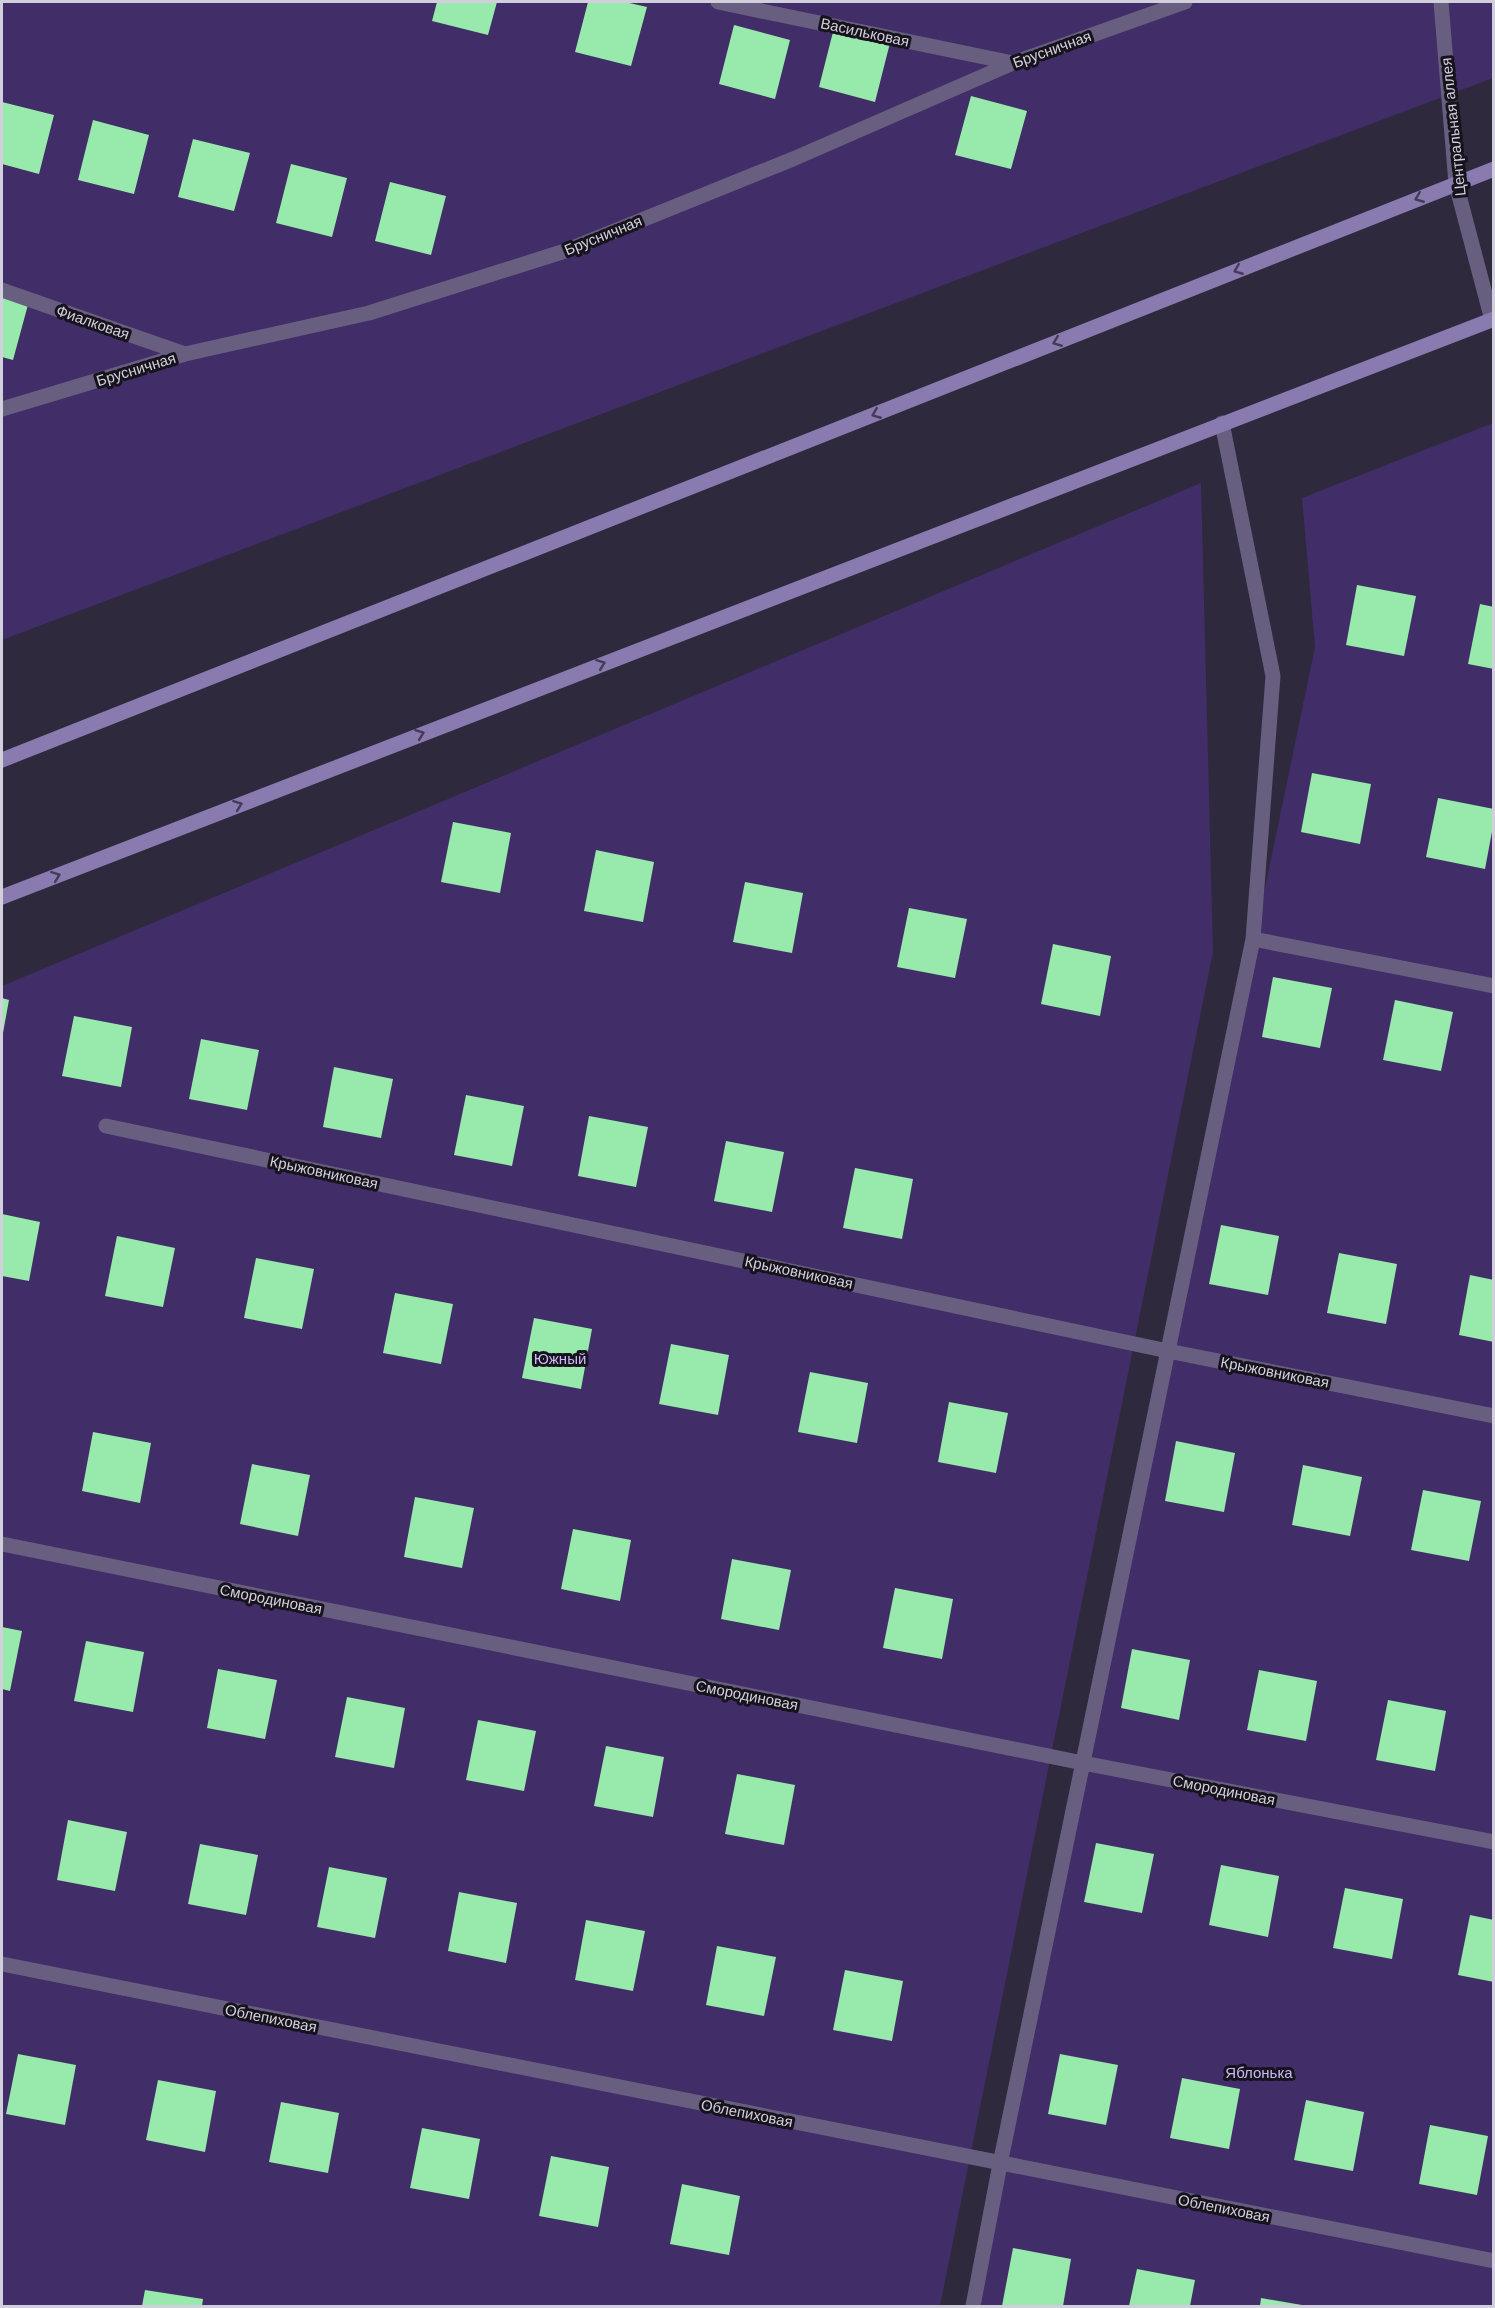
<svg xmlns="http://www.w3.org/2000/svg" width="1495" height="2308" viewBox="0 0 1495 2308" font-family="Arial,sans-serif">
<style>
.green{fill:#412d67}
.building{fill:#97eaab}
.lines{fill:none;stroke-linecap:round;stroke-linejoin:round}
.minor{stroke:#685f80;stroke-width:15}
.secondary{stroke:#897ab0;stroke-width:15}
.oneway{stroke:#443c57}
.labels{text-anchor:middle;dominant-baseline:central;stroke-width:6;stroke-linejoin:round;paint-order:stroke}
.street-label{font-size:15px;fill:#d2cfdc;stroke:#16131c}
.park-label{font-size:15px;fill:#cab9f8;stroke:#16131c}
</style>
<rect width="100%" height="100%" fill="#2e293d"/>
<!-- green -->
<path class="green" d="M 2,2 L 1493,2 L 1493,78 L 2,640 Z
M 1493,423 L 1493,2306 L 971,2306 L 1315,647 L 1302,498 Z
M 1201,483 L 1213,952 L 940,2306 L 2,2306 L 2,986 Z"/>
<!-- building -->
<path class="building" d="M 437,2 L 497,2 L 488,35 L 432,21 Z
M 588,2 L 625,2 L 647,7 L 631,66 L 575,52 Z
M 734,25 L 790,40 L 775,99 L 719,84 Z
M 834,28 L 890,43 L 875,102 L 819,87 Z
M 971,96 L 1027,111 L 1011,169 L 955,155 Z
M 2,102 L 54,115 L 39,174 L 2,164 Z
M 93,120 L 149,135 L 134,194 L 78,180 Z
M 193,139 L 250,153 L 234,211 L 178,197 Z
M 291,164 L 347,178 L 332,237 L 276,223 Z
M 390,182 L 446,196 L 431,255 L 375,241 Z
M 2,294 L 29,301 L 13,360 L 2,357 Z
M 1357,585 L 1416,596 L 1404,656 L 1346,645 Z
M 1480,604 L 1494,607 L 1494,669 L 1468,664 Z
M 1312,773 L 1371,784 L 1360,844 L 1301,832 Z
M 1438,798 L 1494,809 L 1494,821 L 1485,869 L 1426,857 Z
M 453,822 L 511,833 L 500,893 L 441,882 Z
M 596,850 L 654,862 L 643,922 L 584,911 Z
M 745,882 L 803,893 L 792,953 L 733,942 Z
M 909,908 L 967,919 L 955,978 L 897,967 Z
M 1053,944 L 1111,956 L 1100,1016 L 1041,1004 Z
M 1273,977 L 1332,988 L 1320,1048 L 1262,1037 Z
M 2,998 L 9,1000 L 3,1033 L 2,1033 Z
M 1395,1000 L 1453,1012 L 1441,1071 L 1383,1060 Z
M 74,1016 L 132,1027 L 121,1087 L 62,1076 Z
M 201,1039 L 259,1050 L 247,1110 L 189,1099 Z
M 334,1067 L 393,1079 L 381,1138 L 323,1127 Z
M 466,1095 L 524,1106 L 512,1166 L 454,1155 Z
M 589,1116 L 648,1127 L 636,1187 L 578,1176 Z
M 726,1141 L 784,1152 L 772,1212 L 714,1201 Z
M 855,1168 L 913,1179 L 902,1239 L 843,1228 Z
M 2,1214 L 40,1222 L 29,1281 L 2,1276 Z
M 1221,1225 L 1279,1236 L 1268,1295 L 1209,1284 Z
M 117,1236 L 175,1248 L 163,1307 L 105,1296 Z
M 1339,1253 L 1397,1264 L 1386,1324 L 1327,1313 Z
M 256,1258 L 314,1269 L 302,1329 L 244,1318 Z
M 1470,1275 L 1494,1280 L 1494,1342 L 1459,1335 Z
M 395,1293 L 453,1304 L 441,1364 L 383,1353 Z
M 534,1318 L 592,1329 L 581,1389 L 522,1378 Z
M 671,1344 L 729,1355 L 718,1415 L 659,1404 Z
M 810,1372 L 868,1383 L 857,1443 L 798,1432 Z
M 949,1402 L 1008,1413 L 996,1473 L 938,1462 Z
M 93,1432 L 151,1443 L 140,1503 L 82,1491 Z
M 1176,1441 L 1235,1453 L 1224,1512 L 1165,1501 Z
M 252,1464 L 310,1475 L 298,1536 L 240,1524 Z
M 1303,1465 L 1362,1477 L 1350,1536 L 1292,1525 Z
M 1423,1490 L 1481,1501 L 1469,1561 L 1411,1550 Z
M 415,1497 L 474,1508 L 462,1568 L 404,1557 Z
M 573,1529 L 631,1540 L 620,1601 L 561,1589 Z
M 732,1559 L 791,1570 L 779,1630 L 721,1619 Z
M 895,1588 L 953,1599 L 942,1659 L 883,1648 Z
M 2,1627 L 22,1631 L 10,1691 L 2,1689 Z
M 86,1641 L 144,1652 L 133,1712 L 74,1701 Z
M 1132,1649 L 1190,1660 L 1179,1720 L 1121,1708 Z
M 218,1669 L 277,1680 L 265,1739 L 207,1728 Z
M 1259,1670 L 1317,1681 L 1306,1741 L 1247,1730 Z
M 347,1697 L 405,1708 L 394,1768 L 335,1757 Z
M 1388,1700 L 1446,1711 L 1435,1771 L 1376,1760 Z
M 478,1720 L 536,1731 L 524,1791 L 466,1780 Z
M 606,1746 L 664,1757 L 653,1817 L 594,1806 Z
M 737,1774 L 795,1785 L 784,1845 L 725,1834 Z
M 68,1820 L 127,1832 L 115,1891 L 57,1880 Z
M 1096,1843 L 1154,1854 L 1142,1913 L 1084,1902 Z
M 200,1844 L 258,1855 L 246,1915 L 188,1904 Z
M 1221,1865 L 1279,1876 L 1268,1937 L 1209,1925 Z
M 329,1867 L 387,1878 L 375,1938 L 317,1927 Z
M 1345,1888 L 1403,1899 L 1392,1959 L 1333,1948 Z
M 459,1892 L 517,1903 L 506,1963 L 448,1951 Z
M 1470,1915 L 1494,1920 L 1494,1982 L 1458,1975 Z
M 586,1920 L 645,1931 L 633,1991 L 575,1980 Z
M 717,1946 L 776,1957 L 764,2016 L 706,2005 Z
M 845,1970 L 903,1981 L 892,2041 L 833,2030 Z
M 18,2054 L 76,2065 L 65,2125 L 6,2114 Z
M 1060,2054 L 1118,2065 L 1106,2125 L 1048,2114 Z
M 1182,2078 L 1240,2089 L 1229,2149 L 1170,2138 Z
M 158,2080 L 216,2091 L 205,2152 L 146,2140 Z
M 1306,2100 L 1364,2112 L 1353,2171 L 1294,2160 Z
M 281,2102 L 339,2113 L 328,2173 L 269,2162 Z
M 1430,2125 L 1488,2136 L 1477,2195 L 1419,2184 Z
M 422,2128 L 480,2139 L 469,2199 L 410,2188 Z
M 551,2156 L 609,2167 L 598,2227 L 539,2216 Z
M 682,2184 L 740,2196 L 729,2255 L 670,2244 Z
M 1013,2248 L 1071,2259 L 1063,2306 L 1002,2306 Z
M 1137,2269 L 1195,2280 L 1190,2306 L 1129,2306 Z
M 145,2290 L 203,2299 L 202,2306 L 142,2306 Z
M 1261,2298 L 1302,2305 L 1302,2306 L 1260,2306 Z"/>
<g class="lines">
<!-- minor -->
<path class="minor" d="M 718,2 L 1013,63
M 1441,2 L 1456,184 L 1492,320
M 2,290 L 185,354
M 2,409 L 185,354 L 369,313 L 565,251 L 793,159 L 1013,63 L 1185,2
M 1253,939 L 1494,986
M 106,1126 L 1168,1351 L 1494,1416
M 2,1544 L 1083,1763 L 1494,1842
M 2,1964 L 1494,2261
M 973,2306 L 1000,2164 L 1253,939 L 1273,676 L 1222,423"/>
<!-- secondary -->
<path class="secondary" d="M 2,760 L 1494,169
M 2,897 L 1494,319"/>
</g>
<!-- one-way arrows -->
<defs><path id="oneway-chevron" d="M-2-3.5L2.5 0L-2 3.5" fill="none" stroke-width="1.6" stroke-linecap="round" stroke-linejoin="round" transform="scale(1.5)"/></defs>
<g class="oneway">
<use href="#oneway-chevron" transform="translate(1419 198) rotate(158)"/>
<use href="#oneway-chevron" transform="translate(1238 270) rotate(158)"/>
<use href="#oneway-chevron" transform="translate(1057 342) rotate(158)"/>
<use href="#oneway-chevron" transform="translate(876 414) rotate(158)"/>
<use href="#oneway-chevron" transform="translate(601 664) rotate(-21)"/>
<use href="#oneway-chevron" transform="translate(420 734) rotate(-21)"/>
<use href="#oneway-chevron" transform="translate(238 805) rotate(-21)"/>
<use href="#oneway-chevron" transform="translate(56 876) rotate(-21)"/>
</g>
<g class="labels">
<!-- street labels -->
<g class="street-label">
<text transform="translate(865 32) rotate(12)">Васильковая</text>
<text transform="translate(1052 49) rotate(-20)">Брусничная</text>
<text transform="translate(1453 127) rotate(-96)">Центральная аллея</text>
<text transform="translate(603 235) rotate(-22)">Брусничная</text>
<text transform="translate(93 322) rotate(19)">Фиалковая</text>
<text transform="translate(136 369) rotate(-17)">Брусничная</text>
<text transform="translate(324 1172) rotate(12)">Крыжовниковая</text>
<text transform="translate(799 1272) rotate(12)">Крыжовниковая</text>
<text transform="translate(1275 1372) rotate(11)">Крыжовниковая</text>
<text transform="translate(271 1599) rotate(11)">Смородиновая</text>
<text transform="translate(747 1695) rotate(11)">Смородиновая</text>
<text transform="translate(1224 1790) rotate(11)">Смородиновая</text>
<text transform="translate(271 2018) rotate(11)">Облепиховая</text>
<text transform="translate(747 2113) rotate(11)">Облепиховая</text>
<text transform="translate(1224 2208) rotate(11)">Облепиховая</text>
</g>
<!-- park labels -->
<g class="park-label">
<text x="560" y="1358">Южный</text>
<text x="1259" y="2072">Яблонька</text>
</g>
</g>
<!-- border -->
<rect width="1495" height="2308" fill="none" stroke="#d2cfdc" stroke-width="6"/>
</svg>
